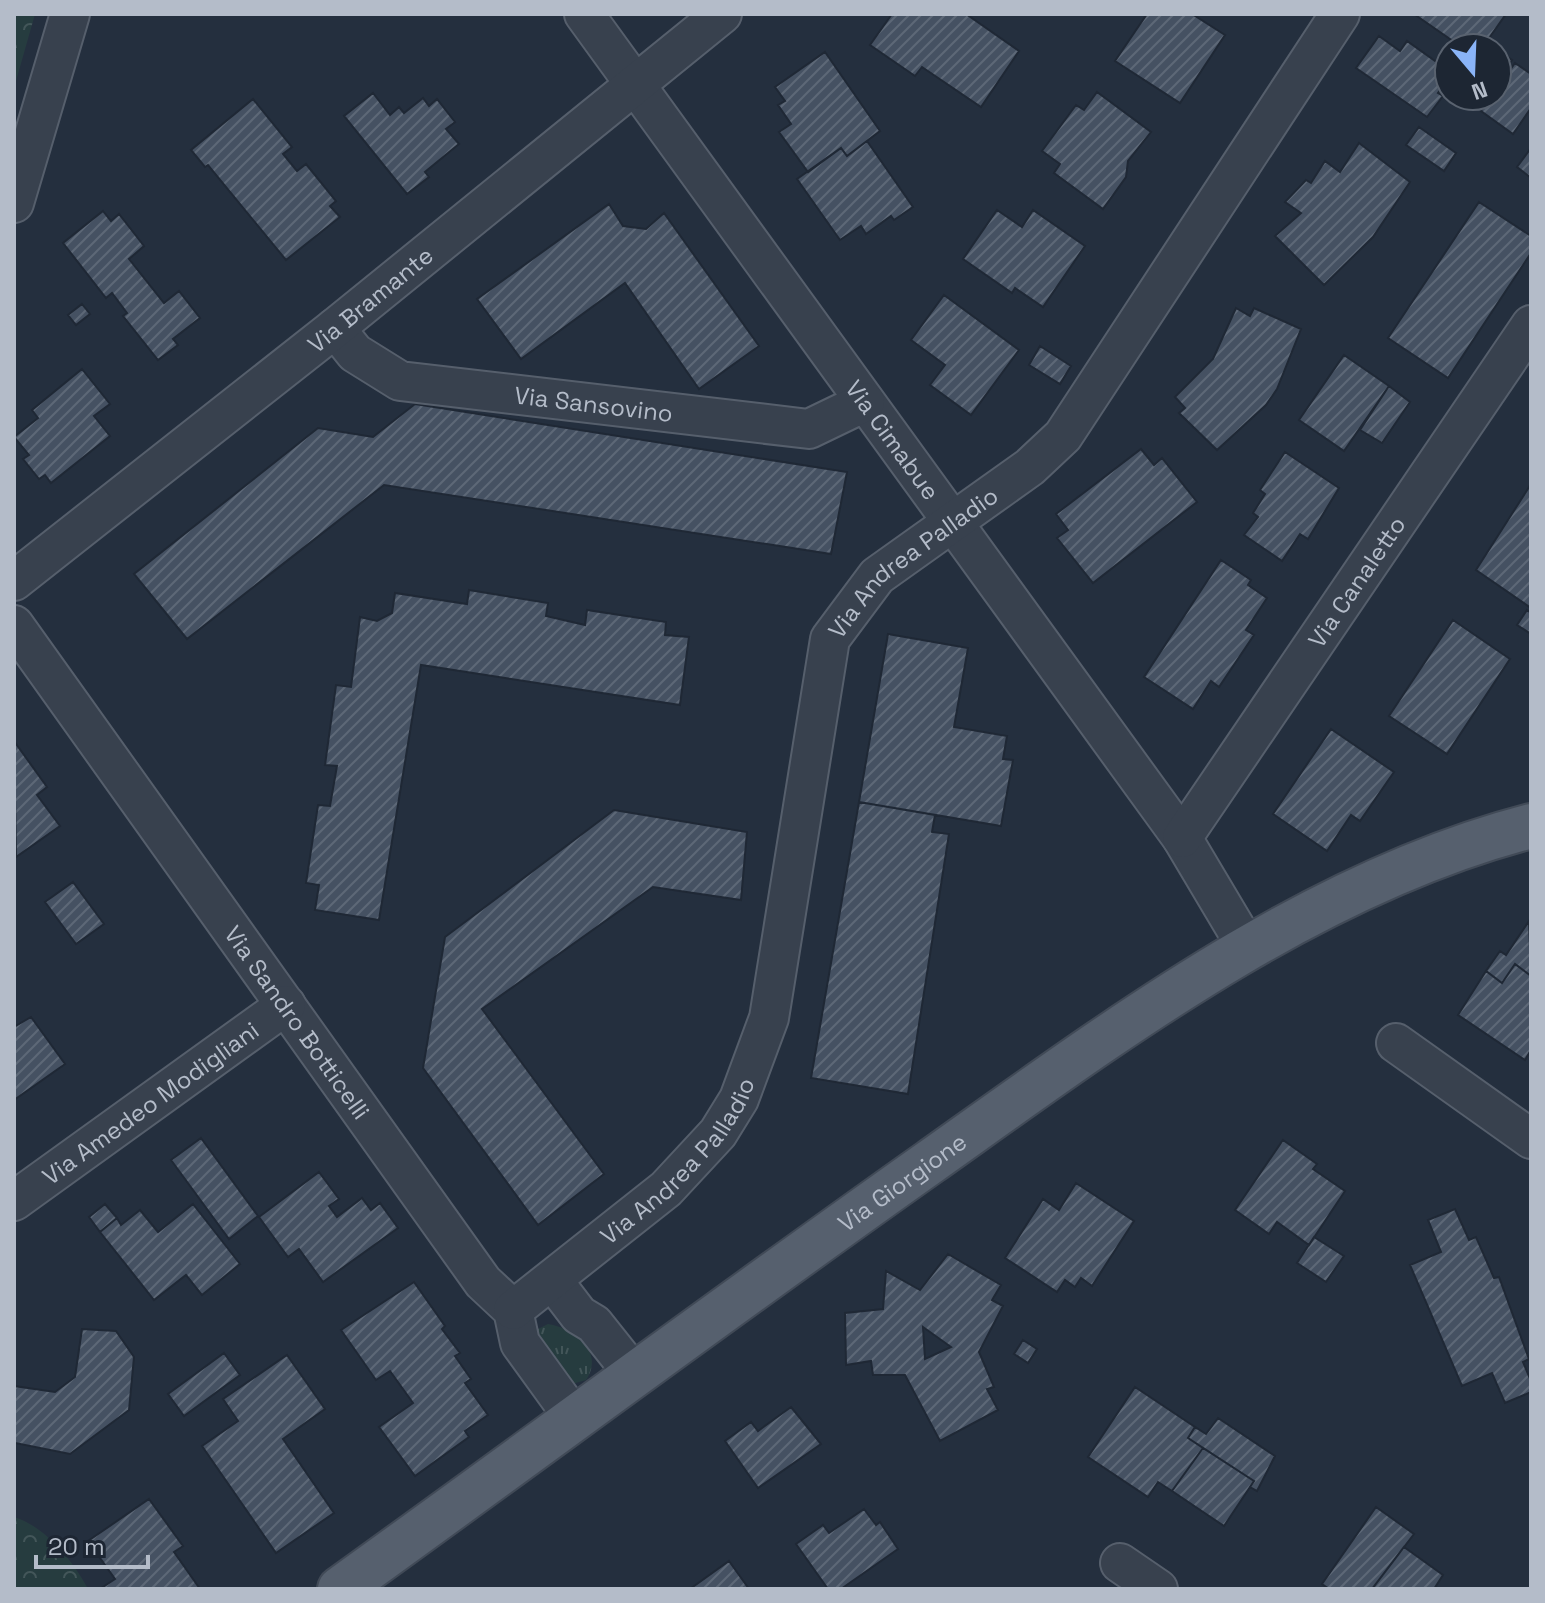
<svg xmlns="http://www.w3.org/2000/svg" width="1545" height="1603" viewBox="0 0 1545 1603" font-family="'Space Grotesk',sans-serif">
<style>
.grass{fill:url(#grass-tufts)}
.park{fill:url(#park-crowns)}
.building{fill:url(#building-hatch);stroke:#1f2835;stroke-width:2;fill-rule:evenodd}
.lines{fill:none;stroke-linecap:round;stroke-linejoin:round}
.minor-casing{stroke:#565f6c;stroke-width:42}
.major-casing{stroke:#414a57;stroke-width:48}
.minor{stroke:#38414e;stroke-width:38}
.major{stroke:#56606e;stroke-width:44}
.labels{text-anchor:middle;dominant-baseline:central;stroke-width:7;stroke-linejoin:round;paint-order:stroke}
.street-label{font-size:24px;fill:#b4bcc9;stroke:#1d2633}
</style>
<defs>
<pattern id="grass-tufts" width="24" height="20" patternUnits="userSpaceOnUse" patternTransform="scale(2)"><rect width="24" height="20" fill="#263c3f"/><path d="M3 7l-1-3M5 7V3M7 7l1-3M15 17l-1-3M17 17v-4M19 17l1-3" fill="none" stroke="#435659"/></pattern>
<pattern id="park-crowns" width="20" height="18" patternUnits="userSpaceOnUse" patternTransform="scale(2)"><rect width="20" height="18" fill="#263c3f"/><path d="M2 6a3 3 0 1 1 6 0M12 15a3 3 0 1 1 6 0" fill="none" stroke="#435659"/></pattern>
<pattern id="building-hatch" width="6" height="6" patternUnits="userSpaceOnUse" patternTransform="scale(2)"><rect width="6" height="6" fill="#455162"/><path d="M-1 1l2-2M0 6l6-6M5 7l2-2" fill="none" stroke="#5d6877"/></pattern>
</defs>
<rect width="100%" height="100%" fill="#242f3e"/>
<!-- grass -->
<path class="grass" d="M 548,1324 C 574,1328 605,1352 586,1380 L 572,1384 L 539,1353 L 536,1330 Z"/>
<!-- park -->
<path class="park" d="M 14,14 L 35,14 L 14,88 Z
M 14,1517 C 46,1527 73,1561 88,1589 L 14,1589 Z"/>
<!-- building -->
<path class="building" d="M 892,14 L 966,14 L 1019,51 L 981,107 L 922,67 L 915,76 L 870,45 Z
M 1147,14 L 1192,14 L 1225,35 L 1180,103 L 1115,61 Z
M 1414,14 L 1506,14 L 1482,48 L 1463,48 Z
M 1379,36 L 1400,51 L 1407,41 L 1449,71 L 1449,78 L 1438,93 L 1443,96 L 1427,117 L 1356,68 Z
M 1497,50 L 1512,60 L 1497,81 Z
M 825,52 L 880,131 L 847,156 L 841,148 L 808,172 L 779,132 L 791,124 L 778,105 L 785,101 L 775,87 Z
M 1515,63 L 1531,74 L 1531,108 L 1513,134 L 1481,111 L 1492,96 L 1497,96 L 1497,88 Z
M 1097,92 L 1151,132 L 1128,161 L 1126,177 L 1103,209 L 1054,173 L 1060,164 L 1042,151 L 1076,105 L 1084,110 Z
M 373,93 L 390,115 L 399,107 L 404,113 L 423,98 L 429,106 L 437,99 L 455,122 L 446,129 L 459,144 L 425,172 L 429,177 L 407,194 L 344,116 Z
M 253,99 L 292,147 L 283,154 L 297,171 L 306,164 L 336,201 L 330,206 L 340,217 L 286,260 L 208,165 L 205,167 L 191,150 Z
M 1419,127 L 1456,153 L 1444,171 L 1406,145 Z
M 867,141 L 913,207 L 894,220 L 891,216 L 866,234 L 861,226 L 840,240 L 797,179 L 841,148 L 847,156 Z
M 1359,143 L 1410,182 L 1373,237 L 1324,285 L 1275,236 L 1301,213 L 1285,202 L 1306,180 L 1311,183 L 1325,161 L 1340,172 Z
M 1531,148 L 1531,178 L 1517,167 Z
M 1479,202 L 1531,236 L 1531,253 L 1448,378 L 1388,338 Z
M 609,204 L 623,226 L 646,229 L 664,213 L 759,346 L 699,389 L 625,283 L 521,359 L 477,299 Z
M 997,210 L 1022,227 L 1033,210 L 1085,246 L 1043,307 L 1015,288 L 1012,293 L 963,259 Z
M 103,211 L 111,221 L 119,214 L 144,246 L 129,259 L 164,303 L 179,291 L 200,318 L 173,339 L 178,345 L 158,360 L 123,316 L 127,313 L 112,293 L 106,298 L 63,243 Z
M 944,295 L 1019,350 L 971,415 L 930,385 L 945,365 L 911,340 Z
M 82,304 L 90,314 L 76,325 L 68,315 Z
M 1236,308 L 1250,316 L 1254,308 L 1301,329 L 1277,389 L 1266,405 L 1217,450 L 1179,413 L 1185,408 L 1175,397 L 1213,359 Z
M 1040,346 L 1071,366 L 1060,384 L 1029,365 Z
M 1344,355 L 1389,386 L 1344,451 L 1299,420 Z
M 82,369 L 110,404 L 94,416 L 110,436 L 51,483 L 45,475 L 39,479 L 23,459 L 29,455 L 14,437 L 38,418 L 32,410 Z
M 1389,386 L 1410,402 L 1382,443 L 1360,430 Z
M 415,404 L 847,472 L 831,554 L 384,485 L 187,639 L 134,574 L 318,428 L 373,437 Z
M 1141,449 L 1154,465 L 1162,458 L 1197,502 L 1093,583 L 1057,538 L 1068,530 L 1056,514 Z
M 1285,452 L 1339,488 L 1308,539 L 1300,534 L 1282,561 L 1244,535 L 1258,517 L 1253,513 L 1265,494 L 1260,490 Z
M 1531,484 L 1531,608 L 1476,570 Z
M 1221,560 L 1251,580 L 1248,585 L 1267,598 L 1246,630 L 1254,635 L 1219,687 L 1211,681 L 1193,709 L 1144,677 Z
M 469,590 L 548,603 L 546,616 L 585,625 L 587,610 L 666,622 L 665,635 L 689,637 L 680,705 L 421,665 L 379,920 L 315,910 L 319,885 L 306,883 L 318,805 L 330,806 L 337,766 L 325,765 L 336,685 L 351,687 L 360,617 L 377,621 L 392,613 L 395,593 L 467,604 Z
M 1527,610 L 1531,613 L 1531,634 L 1517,625 Z
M 1453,620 L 1510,659 L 1447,754 L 1389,716 Z
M 888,634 L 968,648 L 954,727 L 1007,736 L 1003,759 L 1013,760 L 1001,826 L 859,802 Z
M 1331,729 L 1394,772 L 1360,821 L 1351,815 L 1327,851 L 1273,814 Z
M 14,741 L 47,787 L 37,795 L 60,826 L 16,857 Z
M 859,802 L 935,815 L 932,832 L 949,834 L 908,1094 L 811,1078 Z
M 614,810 L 747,832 L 741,900 L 653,887 L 482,1009 L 604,1174 L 538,1225 L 423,1068 L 445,937 Z
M 73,882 L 104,924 L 76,944 L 45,902 Z
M 1529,921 L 1531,976 L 1515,964 L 1502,983 L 1486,971 L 1500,951 L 1506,955 Z
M 1515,964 L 1531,976 L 1531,1050 L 1525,1060 L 1458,1015 L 1486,971 L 1502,983 Z
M 31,1017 L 65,1064 L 14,1100 L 14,1027 Z
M 201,1138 L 258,1216 L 229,1239 L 171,1160 Z
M 1283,1140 L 1317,1164 L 1313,1169 L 1345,1191 L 1309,1245 L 1277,1222 L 1269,1234 L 1235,1210 Z
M 319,1172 L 339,1199 L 329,1206 L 337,1217 L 362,1198 L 371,1210 L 380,1203 L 398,1228 L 323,1282 L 299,1249 L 288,1257 L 259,1217 Z
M 1076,1183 L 1134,1221 L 1092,1286 L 1081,1278 L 1075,1287 L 1065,1280 L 1057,1292 L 1005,1258 L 1043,1199 L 1059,1210 Z
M 105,1204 L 117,1218 L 100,1232 L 89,1217 Z
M 193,1204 L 240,1264 L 202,1295 L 186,1275 L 154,1300 L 100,1232 L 117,1218 L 121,1225 L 140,1210 L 158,1232 Z
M 1455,1209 L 1469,1240 L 1476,1237 L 1494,1278 L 1499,1277 L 1529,1359 L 1523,1362 L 1531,1381 L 1531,1392 L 1505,1403 L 1492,1373 L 1462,1386 L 1410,1265 L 1441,1252 L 1428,1220 Z
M 1314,1237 L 1344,1256 L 1326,1282 L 1297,1263 Z
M 948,1254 L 1001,1285 L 992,1300 L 1003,1306 L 979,1352 L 994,1387 L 987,1389 L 998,1410 L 940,1441 L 905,1375 L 873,1375 L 871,1361 L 846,1365 L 845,1313 L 883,1309 L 886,1271 L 920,1290 ZM 923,1327 L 951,1347 L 925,1359 Z
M 414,1282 L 445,1326 L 442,1329 L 460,1353 L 455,1356 L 471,1379 L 465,1383 L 488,1415 L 465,1431 L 469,1437 L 415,1476 L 379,1427 L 413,1403 L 390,1371 L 376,1380 L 341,1330 Z
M 82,1329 L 116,1331 L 134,1357 L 129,1410 L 70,1454 L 15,1443 L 14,1386 L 55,1392 L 75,1377 Z
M 1023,1340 L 1037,1349 L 1028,1363 L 1014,1354 Z
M 224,1353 L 240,1375 L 184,1416 L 168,1394 Z
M 287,1355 L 325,1409 L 283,1439 L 334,1513 L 276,1553 L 202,1446 L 238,1421 L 223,1399 Z
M 1135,1387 L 1195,1427 L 1188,1438 L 1203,1448 L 1172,1491 L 1158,1482 L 1148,1497 L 1088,1457 Z
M 791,1407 L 821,1444 L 758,1488 L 725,1441 L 751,1422 L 758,1431 Z
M 1218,1418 L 1275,1456 L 1257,1491 L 1250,1487 L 1254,1481 L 1188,1438 L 1195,1427 L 1206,1434 Z
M 1203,1448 L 1254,1481 L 1224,1526 L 1172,1491 Z
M 149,1499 L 183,1546 L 174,1552 L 200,1589 L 100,1589 L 115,1579 L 88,1541 Z
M 1376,1507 L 1414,1534 L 1372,1589 L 1329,1589 L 1322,1584 Z
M 864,1509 L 876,1525 L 880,1522 L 898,1549 L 841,1589 L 828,1589 L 796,1544 L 823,1525 L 829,1533 Z
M 1404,1547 L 1443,1575 L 1434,1589 L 1372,1589 Z
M 729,1561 L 749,1589 L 690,1589 Z"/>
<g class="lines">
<!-- minor casing -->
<g class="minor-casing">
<g id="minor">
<path id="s1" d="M 584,14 L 1182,838 L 1248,949"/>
<path d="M 14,203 L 70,14"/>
<path id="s2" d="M 335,328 L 355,353 L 400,381 L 809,429 L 865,402"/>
<path id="s3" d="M 14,581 L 335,328 L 722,14"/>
<path id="s4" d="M 14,625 L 483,1282 L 513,1310 L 520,1343 L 575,1419"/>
<path id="s5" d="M 1182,838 L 1531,325"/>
<path d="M 1396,1043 L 1531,1139"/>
<path id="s6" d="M 14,1201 L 286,1005"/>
<path d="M 553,1281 L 579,1315 L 594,1324 L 633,1373"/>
<path id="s7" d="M 513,1310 L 666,1189 L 718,1133 L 739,1099 L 769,1018 L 830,639 L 877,576 L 1030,467 L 1063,436 L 1340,14"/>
<path d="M 1120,1563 L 1158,1589"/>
</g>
</g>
<!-- major casing -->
<g class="major-casing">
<g id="major">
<path id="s8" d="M 340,1589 C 537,1447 732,1302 930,1162 C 1113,1032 1311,883 1531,826"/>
</g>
</g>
<!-- minor -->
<use href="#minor" class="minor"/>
<!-- major -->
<use href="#major" class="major"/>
</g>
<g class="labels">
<!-- street labels -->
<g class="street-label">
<text stroke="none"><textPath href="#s3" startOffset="454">Via Bramante</textPath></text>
<text stroke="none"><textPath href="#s2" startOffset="280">Via Sansovino</textPath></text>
<text stroke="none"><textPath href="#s1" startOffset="526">Via Cimabue</textPath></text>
<text stroke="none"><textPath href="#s7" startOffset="896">Via Andrea Palladio</textPath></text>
<text stroke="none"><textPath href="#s5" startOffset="310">Via Canaletto</textPath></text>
<text stroke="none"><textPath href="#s4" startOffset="488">Via Sandro Botticelli</textPath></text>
<text stroke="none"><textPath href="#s6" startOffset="168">Via Amedeo Modigliani</textPath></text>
<text stroke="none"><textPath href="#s7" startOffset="224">Via Andrea Palladio</textPath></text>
<text stroke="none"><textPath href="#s8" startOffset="694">Via Giorgione</textPath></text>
</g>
</g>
<!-- border -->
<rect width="1545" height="1603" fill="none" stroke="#b4bcc9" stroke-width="32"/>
<!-- north arrow -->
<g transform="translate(1473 72) rotate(161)"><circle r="38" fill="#1d2633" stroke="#59626f" stroke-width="2"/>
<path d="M0-6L14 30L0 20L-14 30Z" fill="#8ab4f8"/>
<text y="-12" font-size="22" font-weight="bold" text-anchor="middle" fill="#b4bcc9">N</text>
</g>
<!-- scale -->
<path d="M36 1555v12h112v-12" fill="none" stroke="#b4bcc9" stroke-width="4"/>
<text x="48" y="1555" font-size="24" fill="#b4bcc9" stroke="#1d2633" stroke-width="6" paint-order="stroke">20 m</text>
</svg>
